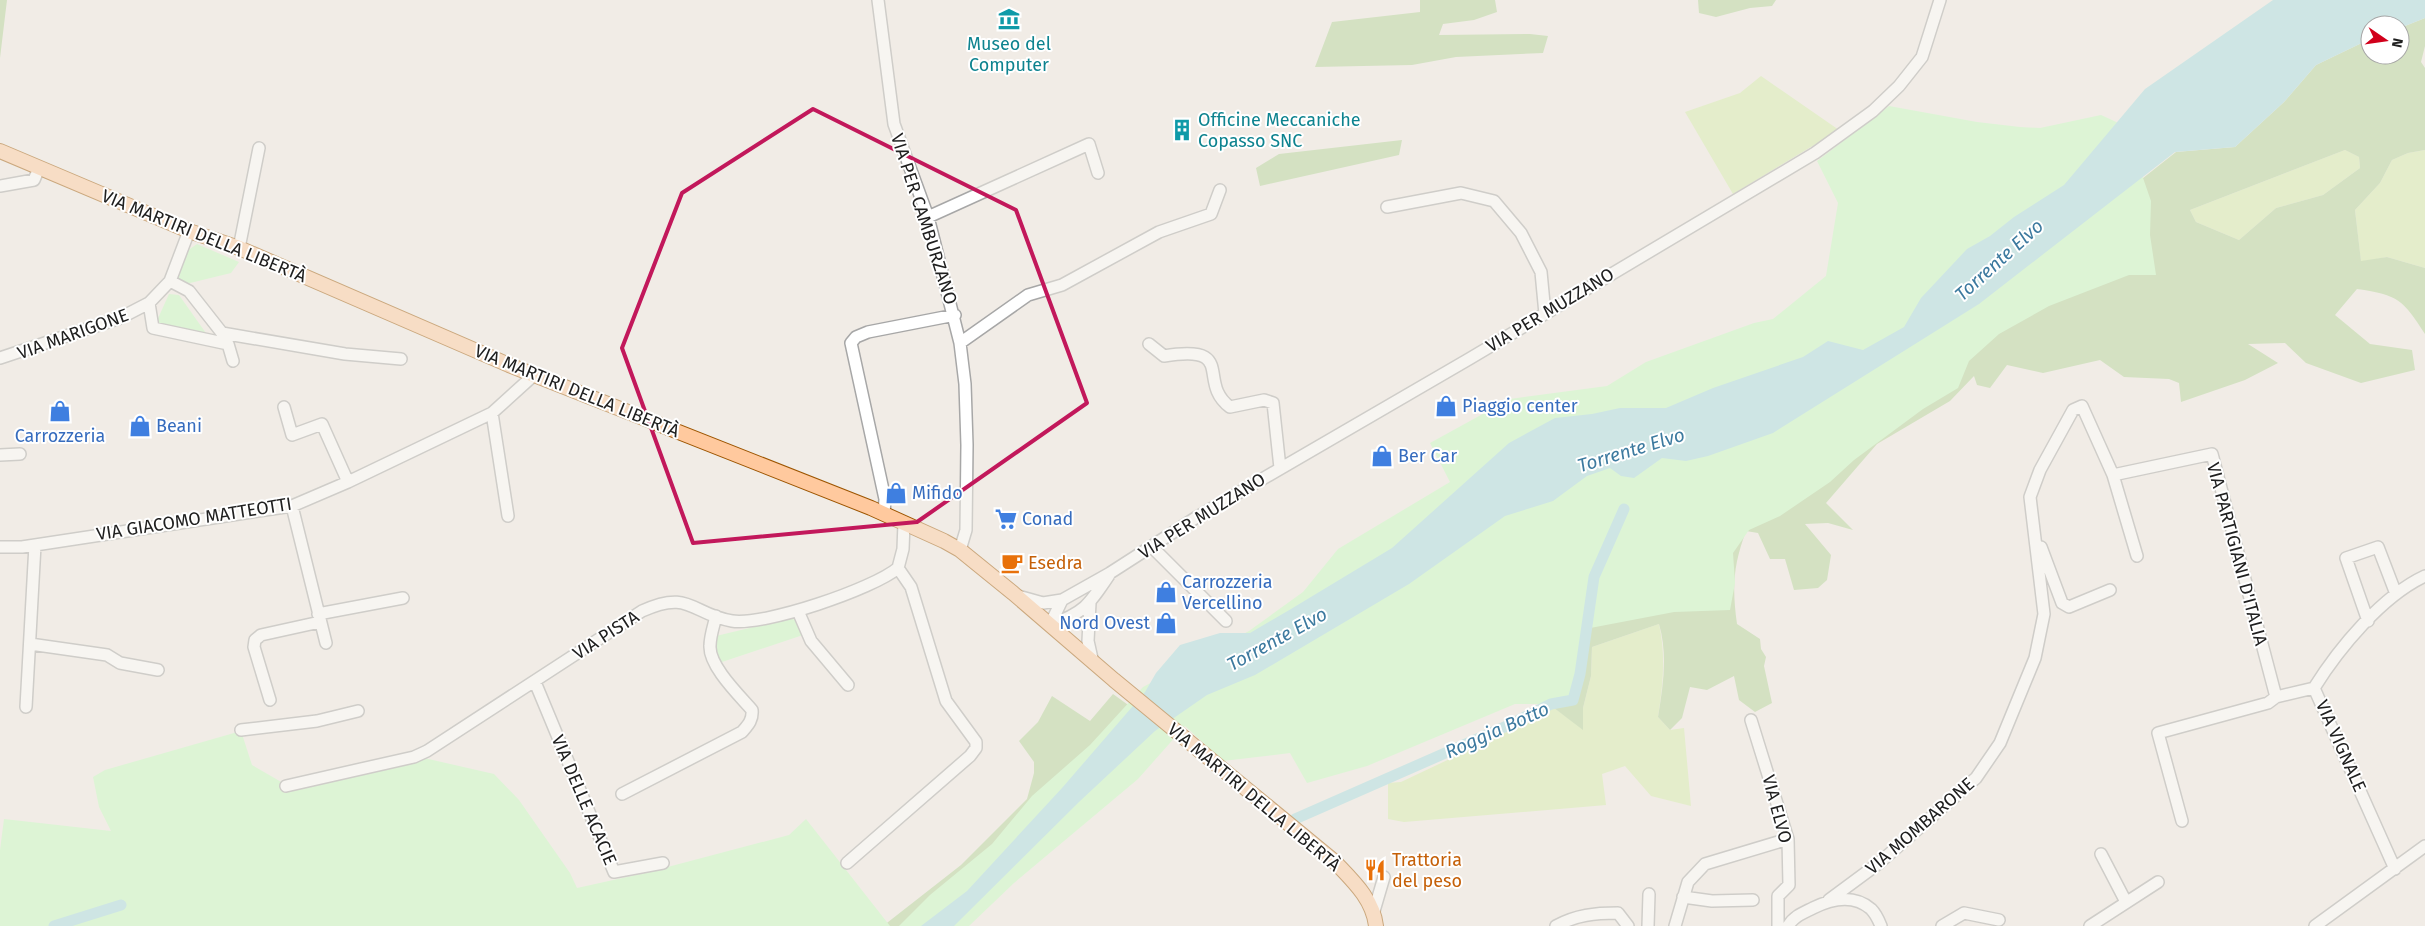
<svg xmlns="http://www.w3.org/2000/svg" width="2425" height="926" viewBox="0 0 2425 926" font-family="'Fira Sans',sans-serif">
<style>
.grass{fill:#d4eeaa}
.forest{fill:#b1d398;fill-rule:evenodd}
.park{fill:#c5fdc2}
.water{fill:#a4dce2}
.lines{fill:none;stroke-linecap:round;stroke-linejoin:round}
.canal{stroke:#a4dce2;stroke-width:11}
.minor-casing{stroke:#a7a7a7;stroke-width:14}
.major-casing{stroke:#9d5500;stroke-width:16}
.minor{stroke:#fff;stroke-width:11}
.major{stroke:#ffc99e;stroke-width:14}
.marked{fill:none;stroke:#c2185b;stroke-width:4;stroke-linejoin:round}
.labels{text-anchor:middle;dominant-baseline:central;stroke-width:4;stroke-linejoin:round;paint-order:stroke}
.culture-label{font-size:18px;fill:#0d838f;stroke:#fff}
.street-label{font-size:18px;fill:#202020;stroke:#fff}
.shop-label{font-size:18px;fill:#366cbe;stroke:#fff;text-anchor:start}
.food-label{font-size:18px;fill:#c56008;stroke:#fff;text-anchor:start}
.water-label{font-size:19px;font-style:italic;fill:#3d7a9f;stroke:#fff}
</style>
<rect width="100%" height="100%" fill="#f1ece6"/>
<!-- grass -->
<path class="grass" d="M 1761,76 L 1839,130 L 1733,194 L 1685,112 L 1740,93 Z
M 2345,150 L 2359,157 L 2360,168 L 2323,195 L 2276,208 L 2239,240 L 2196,222 L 2190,210 Z
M 2425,150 L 2425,268 L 2387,257 L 2361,262 L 2355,210 L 2380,183 L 2392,160 L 2408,153 Z
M 1659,624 C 1666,656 1663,685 1658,717 L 1670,730 L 1684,728 L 1691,806 L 1651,796 L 1625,766 L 1602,774 L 1606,805 L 1404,822 L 1388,819 L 1388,783 L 1401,782 L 1513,729 L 1554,708 L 1583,729 L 1583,708 L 1591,676 L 1592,647 Z"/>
<!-- forest -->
<path class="forest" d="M 0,0 L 7,0 L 0,58 Z
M 1420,0 L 1495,0 L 1497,12 L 1474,20 L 1443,24 L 1439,35 L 1530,34 L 1548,36 L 1543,53 L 1456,57 L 1412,65 L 1315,67 L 1332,22 L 1420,12 Z
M 1698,0 L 1776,0 L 1772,6 L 1750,8 L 1716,17 L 1699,13 Z
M 2425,18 L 2425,46 L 2421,62 L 2425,68 L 2425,150 L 2408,153 L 2392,160 L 2380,183 L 2355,210 L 2361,261 L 2387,257 L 2425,268 L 2425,334 C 2403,300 2399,295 2357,289 L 2335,315 L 2370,344 L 2412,350 L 2415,370 L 2361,383 L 2306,363 L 2285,343 L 2248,344 L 2278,363 L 2245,380 L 2181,402 L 2179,383 L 2169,379 L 2124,377 L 2100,360 L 2043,373 L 2007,365 L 1990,388 L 1977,385 L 1974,376 L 1950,401 L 1877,444 L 1826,503 L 1853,530 L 1828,523 L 1805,524 L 1831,555 L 1827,580 L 1818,588 L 1794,590 L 1785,559 L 1770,559 L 1758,533 L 1746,531 C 1733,566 1732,587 1737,624 L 1760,639 L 1761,649 L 1766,657 L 1764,666 L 1772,703 L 1755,712 L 1739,700 L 1734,676 L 1707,690 L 1690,687 L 1682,718 L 1670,730 L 1658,717 C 1663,686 1668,655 1659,624 L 1592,647 L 1591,676 L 1583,708 L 1583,730 L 1554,708 L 1575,701 L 1582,674 L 1594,598 L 2080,228 L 2176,152 L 2235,147 L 2284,102 L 2316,65 L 2370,39 L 2370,55 L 2400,55 L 2400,28 ZM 2345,150 L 2359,157 L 2360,168 L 2323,195 L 2276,208 L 2239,240 L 2196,222 L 2190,210 Z
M 1402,140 L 1399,155 L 1260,186 L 1256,168 L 1279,154 Z
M 1113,694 L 1131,707 L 921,926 L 883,926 L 961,865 L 1027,799 L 1034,773 L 1034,762 L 1019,741 L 1038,722 L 1052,696 L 1090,721 Z"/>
<!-- park -->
<path class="park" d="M 1889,106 L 1977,122 L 2020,127 L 2040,128 L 2101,115 L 2125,126 L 2151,201 L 2150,235 L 2156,275 L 2129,275 L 2049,306 L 1999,334 L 1969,361 L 1958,388 L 1923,409 L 1854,460 L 1830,482 L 1780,516 L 1749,530 L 1733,553 L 1735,583 L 1730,610 L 1674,612 L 1585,629 L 1572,696 L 1551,704 L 1515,704 L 1367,766 L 1307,783 L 1290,753 L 1223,761 L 1185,726 L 1138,779 L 1014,883 L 969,926 L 899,926 L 930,895 L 992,844 L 1032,796 L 1090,745 L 1143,687 L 1249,631 L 1303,592 L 1338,549 L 1450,482 L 1430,443 L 1510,399 L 1607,386 L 1646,362 L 1754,323 L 1773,319 L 1826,276 L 1838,203 L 1817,161 Z
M 197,244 L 239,262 L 231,273 L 186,284 L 176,281 L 187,251 Z
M 169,294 L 179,295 L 208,336 L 155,325 Z
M 791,618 L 797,621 L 803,635 L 719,663 L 714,647 L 716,636 Z
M 241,731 L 252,765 L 290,787 L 424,758 L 494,774 L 519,800 L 570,873 L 577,888 L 645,873 L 789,835 L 806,819 L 890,926 L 0,926 L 0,850 L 4,819 L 111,831 L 99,807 L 93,777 L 105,770 Z"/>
<!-- water -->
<path class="water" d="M 2273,0 L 2425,0 L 2425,18 L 2400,28 L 2400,25 L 2370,25 L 2370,39 L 2316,65 L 2284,102 L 2235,147 L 2175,152 L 1979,304 L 1773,433 L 1708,456 L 1686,461 L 1662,458 L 1634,478 L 1621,476 L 1610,468 L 1587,476 L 1553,501 L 1505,516 L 1409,584 L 1255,675 L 1207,695 L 1155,731 L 1079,802 L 954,926 L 921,926 L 967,891 L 1062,788 L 1145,692 L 1156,673 L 1180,645 L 1220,633 L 1250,633 L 1291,609 L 1392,548 L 1509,443 L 1555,418 L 1592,414 L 1620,408 L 1666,408 L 1713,388 L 1803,357 L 1828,341 L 1863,350 L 1904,327 L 1921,298 L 1967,249 L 1990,236 L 2014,217 L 2064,185 L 2145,89 Z"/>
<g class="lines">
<!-- canal -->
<path class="canal" d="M 1295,819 L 1509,725 L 1551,704 L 1573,700 L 1580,674 L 1594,577 L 1624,509
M 54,926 L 121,905"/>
<!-- minor casing -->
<g class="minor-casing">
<path id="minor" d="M 878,0 L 894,124 L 928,217 L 960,343 L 965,384 L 967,445 L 966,530 L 960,550
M 0,186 L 34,180 L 39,168
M 1387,207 L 1461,193 L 1494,201 L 1521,233 L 1541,272 L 1545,314
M 928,217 L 1089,144 L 1098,173
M 239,248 L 259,148
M 170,281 L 189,291 L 222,333 L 345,354 L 401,359
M 149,303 L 153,328 L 228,344 L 233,361
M 960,343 L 1028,295 L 1062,285 L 1159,232 L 1211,214 L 1220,190
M 1149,344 L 1164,356 C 1238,344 1196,382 1230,407 L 1264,400 L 1273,403 L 1280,468
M 0,358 L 120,318 L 149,303 L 170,281 L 189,231
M 284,407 L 292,435 L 322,424 L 348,482
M 492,413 L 508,516
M 0,455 L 20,454
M 2113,475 L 2212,454 L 2276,697
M 292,506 L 326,643
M 884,514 L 885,499 L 851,343 L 856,337 L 868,332 L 955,315
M 0,547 L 22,547 L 292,506 L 348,482 L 492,413 L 534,375
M 1152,547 L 1226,621
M 2041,547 L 2062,603 L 2069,607 L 2110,590
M 1018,596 L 1043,603 L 1062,600 L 1110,573 L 1197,517 L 1469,359 L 1815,153 L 1873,111 L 1899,86 L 1922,57 L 1940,0
M 1090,603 L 1088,641 L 1093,663
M 798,611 L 811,641 L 848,685
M 318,614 L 403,598
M 2368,621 L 2346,558 L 2378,547 L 2396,594
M 1050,625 C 1084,613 1089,605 1109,575
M 1050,625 L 1062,600
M 30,644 L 107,655 L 120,663 L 158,670
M 535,682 L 614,872 L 663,863
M 2314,688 L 2395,869
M 2314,688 C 2339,648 2382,596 2425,576
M 270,700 L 254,647 L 255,640 L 261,635 L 320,622
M 26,707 L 35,545
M 1751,720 L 1788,839 L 1789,885 L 1778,896 L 1778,926
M 241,730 L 317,721 L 358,711
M 286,786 L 414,757 L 427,751 L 642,611 C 690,589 691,614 732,621 C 764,626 873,589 898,568 L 903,549 L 904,523
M 622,794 L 742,732 C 748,725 753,720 752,710 C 739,695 709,666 710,646 C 710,636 714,625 716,616
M 2182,821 L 2158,733 L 2268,703 L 2276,697 L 2314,688
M 2101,854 L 2126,902
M 847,863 L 970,756 L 976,748 L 976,742 L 946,701 L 911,587 L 898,568
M 1683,897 L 1712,901 L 1753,900
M 1829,900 L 1879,863 L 1976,778 L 2000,743 L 2035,658 L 2044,614 L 2030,497 L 2040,470 L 2073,410 L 2082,406 L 2113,475 L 2137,556
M 1374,911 L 1384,877
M 1556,926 C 1576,915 1595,913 1618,913 L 1628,926
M 1648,926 L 1649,894
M 1675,926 L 1688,882 L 1705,864 L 1788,839
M 1788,926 C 1794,916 1803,913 1813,908 C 1831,899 1854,894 1871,909 C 1875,913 1879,921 1881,926
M 1942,926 L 1964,913 L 1999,920
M 2090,926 L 2158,882
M 2315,926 L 2425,846"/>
</g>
<!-- major casing -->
<g class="major-casing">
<path id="major" d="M 0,151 L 189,231 L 239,248 L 509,365 L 871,508 L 944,541 L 960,550 L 1013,593 L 1114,680 L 1335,862 C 1353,881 1373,899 1376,926"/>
</g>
<!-- minor -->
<use href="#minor" class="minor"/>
<!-- major -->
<use href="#major" class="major"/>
</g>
<!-- marked area -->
<path d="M0 0H2425V926H0ZM 813,109 L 1016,210 L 1087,403 L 917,522 L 693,543 L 622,348 L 682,193 Z" fill="#f1ece6" fill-opacity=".55" fill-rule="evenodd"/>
<path class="marked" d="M 813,109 L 1016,210 L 1087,403 L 917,522 L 693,543 L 622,348 L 682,193 Z"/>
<!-- icons -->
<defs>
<g id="museum-bare" transform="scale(1.725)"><path d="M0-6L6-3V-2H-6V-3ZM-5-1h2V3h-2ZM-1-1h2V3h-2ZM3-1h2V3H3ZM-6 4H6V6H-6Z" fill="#0f9aa8" stroke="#fff" stroke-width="2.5" paint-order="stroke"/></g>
<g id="building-bare" transform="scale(1.725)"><path d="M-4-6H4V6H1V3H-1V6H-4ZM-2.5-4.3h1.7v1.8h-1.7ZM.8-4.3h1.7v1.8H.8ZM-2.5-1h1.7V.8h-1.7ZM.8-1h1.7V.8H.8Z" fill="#0f9aa8" stroke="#fff" stroke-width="2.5" paint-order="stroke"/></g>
<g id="shop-bare" transform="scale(1.725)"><path d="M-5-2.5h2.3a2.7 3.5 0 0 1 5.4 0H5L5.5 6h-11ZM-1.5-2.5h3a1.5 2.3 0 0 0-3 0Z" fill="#3f7fe0" stroke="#fff" stroke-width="2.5" paint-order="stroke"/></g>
<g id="supermarket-bare" transform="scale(1.725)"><path d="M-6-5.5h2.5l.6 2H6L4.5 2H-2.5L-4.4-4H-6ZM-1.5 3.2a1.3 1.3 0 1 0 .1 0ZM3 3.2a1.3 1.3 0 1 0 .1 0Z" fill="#3f7fe0" stroke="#fff" stroke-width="2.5" paint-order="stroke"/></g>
<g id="cafe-bare" transform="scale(1.725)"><path d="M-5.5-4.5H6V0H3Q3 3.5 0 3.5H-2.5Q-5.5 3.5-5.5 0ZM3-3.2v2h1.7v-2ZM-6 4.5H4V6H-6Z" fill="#e8710a" stroke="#fff" stroke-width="2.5" paint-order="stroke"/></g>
<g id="restaurant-bare" transform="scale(1.725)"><path d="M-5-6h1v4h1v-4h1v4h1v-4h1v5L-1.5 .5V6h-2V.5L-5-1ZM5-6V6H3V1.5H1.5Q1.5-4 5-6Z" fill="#e8710a" stroke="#fff" stroke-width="2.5" paint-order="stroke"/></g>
</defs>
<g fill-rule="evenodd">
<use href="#museum-bare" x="1009" y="19"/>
<use href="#building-bare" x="1182" y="130"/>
<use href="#shop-bare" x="1446" y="406"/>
<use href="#shop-bare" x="60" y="411"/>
<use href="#shop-bare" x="140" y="426"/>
<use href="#shop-bare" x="1382" y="456"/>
<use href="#shop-bare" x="896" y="493"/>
<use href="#supermarket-bare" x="1006" y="519"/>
<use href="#cafe-bare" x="1012" y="563"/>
<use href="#shop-bare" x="1166" y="592"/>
<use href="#shop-bare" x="1166" y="623"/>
<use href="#restaurant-bare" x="1375" y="870"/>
</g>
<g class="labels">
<!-- culture labels -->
<g class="culture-label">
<text x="1009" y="44">Museo del<tspan x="1009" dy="21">Computer</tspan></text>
<text x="1198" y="120" text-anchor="start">Officine Meccaniche<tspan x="1198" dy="21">Copasso SNC</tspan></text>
</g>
<!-- street labels -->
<g class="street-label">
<text transform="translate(924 219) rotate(72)">VIA PER CAMBURZANO</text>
<text transform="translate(204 236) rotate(22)">VIA MARTIRI DELLA LIBERTÀ</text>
<text transform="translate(1550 310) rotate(-31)">VIA PER MUZZANO</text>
<text transform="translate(73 334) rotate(-20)">VIA MARIGONE</text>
<text transform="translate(577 391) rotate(22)">VIA MARTIRI DELLA LIBERTÀ</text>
<text transform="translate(1202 516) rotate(-32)">VIA PER MUZZANO</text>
<text transform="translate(194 519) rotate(-9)">VIA GIACOMO MATTEOTTI</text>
<text transform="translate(2237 554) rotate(75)">VIA PARTIGIANI D'ITALIA</text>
<text transform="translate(606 635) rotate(-33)">VIA PISTA</text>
<text transform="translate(2341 746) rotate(66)">VIA VIGNALE</text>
<text transform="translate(1254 797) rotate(40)">VIA MARTIRI DELLA LIBERTÀ</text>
<text transform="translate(584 800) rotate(67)">VIA DELLE ACACIE</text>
<text transform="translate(1777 809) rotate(75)">VIA ELVO</text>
<text transform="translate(1920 826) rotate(-41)">VIA MOMBARONE</text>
</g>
<!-- shop labels -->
<g class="shop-label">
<text x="1462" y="406">Piaggio center</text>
<text x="156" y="426">Beani</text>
<text x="60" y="436" text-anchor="middle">Carrozzeria</text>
<text x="1398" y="456">Ber Car</text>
<text x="912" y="493">Mifido</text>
<text x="1022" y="519">Conad</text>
<text x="1182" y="582">Carrozzeria<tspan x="1182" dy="21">Vercellino</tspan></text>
<text x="1150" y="623" text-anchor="end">Nord Ovest</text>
</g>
<!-- food labels -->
<g class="food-label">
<text x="1028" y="563">Esedra</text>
<text x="1392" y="860">Trattoria<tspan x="1392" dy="21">del peso</tspan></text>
</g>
<!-- water labels -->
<g class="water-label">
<text transform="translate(1999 260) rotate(-42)">Torrente Elvo</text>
<text transform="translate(1631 450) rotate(-17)">Torrente Elvo</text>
<text transform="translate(1277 639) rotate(-29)">Torrente Elvo</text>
<text transform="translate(1497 730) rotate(-24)">Roggia Botto</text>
</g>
</g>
<!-- north arrow -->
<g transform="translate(2385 40) rotate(103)"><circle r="24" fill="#ffffff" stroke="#a6a6a6"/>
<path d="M0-4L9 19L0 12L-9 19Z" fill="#d1001b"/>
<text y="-8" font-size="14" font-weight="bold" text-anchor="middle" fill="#202020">N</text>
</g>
</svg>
